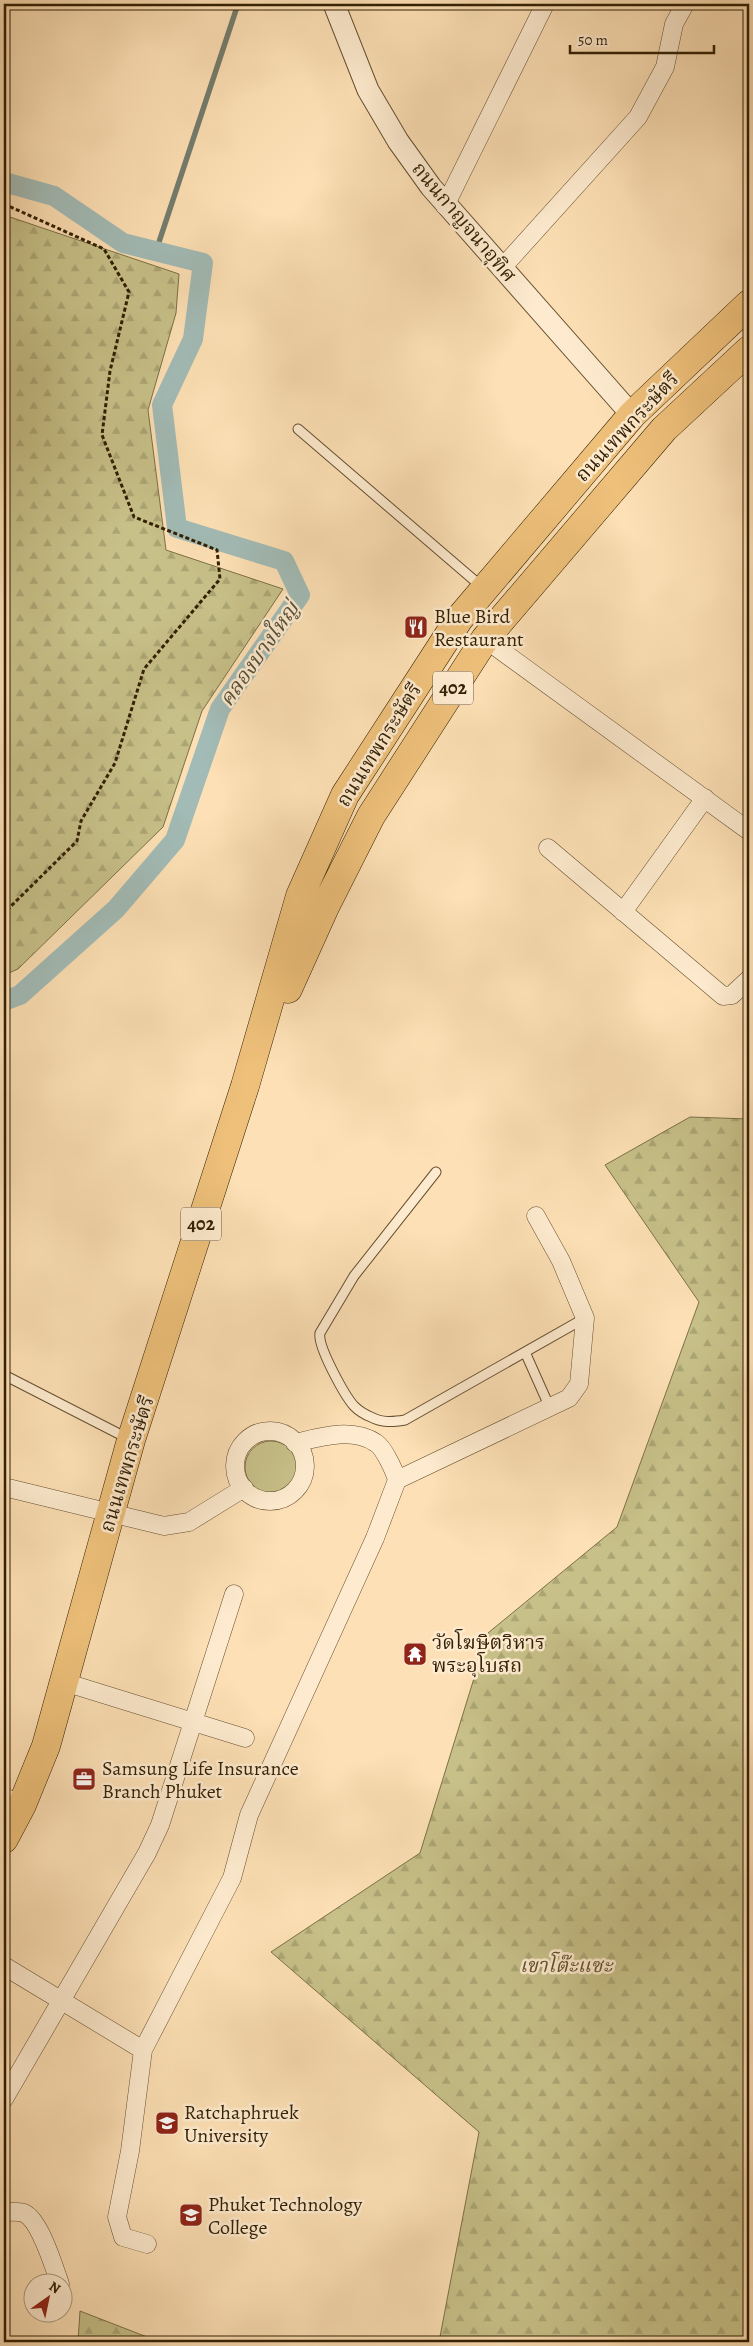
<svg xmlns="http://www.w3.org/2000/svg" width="753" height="2346" viewBox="0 0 753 2346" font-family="Alegreya,'Noto Serif Thai',serif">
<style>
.grass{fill:#c7c088;stroke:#7c7046}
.forest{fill:url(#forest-firs);stroke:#7c7046}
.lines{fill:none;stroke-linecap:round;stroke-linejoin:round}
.stream{stroke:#757d6e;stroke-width:5.5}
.canal{stroke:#a2bbb6;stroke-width:20}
.service-casing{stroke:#654f30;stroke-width:11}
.minor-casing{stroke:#654f30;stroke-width:19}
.tertiary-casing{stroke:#654f30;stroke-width:23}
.primary-casing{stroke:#321f03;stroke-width:29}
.path{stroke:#321f03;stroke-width:3;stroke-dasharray:4 2.5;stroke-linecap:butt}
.service{stroke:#feebcf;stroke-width:9}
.minor{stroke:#feebcf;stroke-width:18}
.tertiary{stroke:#feebcf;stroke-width:21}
.primary{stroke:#eec07a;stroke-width:28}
.labels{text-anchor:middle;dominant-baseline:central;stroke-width:5;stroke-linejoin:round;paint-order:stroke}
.shield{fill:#feebcf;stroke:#6f5c40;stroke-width:1}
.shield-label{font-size:19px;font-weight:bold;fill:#321f03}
.street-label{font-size:20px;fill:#321f03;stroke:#feebcf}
.poi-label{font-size:20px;fill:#321f03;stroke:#feebcf;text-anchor:start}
.park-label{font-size:20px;font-style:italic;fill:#5f4f2b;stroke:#feebcf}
.water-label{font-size:21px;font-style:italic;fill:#544e39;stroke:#feebcf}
</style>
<defs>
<pattern id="forest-firs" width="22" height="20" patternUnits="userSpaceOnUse" patternTransform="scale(1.25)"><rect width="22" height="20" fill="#c7c088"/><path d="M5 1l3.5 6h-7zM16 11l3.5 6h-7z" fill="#aba574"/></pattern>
</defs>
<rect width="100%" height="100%" fill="#fde0b5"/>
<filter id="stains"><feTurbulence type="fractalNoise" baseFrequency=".004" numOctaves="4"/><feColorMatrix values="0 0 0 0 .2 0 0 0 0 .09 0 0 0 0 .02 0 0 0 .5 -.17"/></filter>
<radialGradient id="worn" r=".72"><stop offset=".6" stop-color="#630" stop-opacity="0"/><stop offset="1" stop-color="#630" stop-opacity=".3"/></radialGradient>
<!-- grass -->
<path class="grass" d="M245 1467a26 26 0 1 1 52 0a26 26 0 1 1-52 0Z"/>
<!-- forest -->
<path class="forest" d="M 4,215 L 179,274 L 176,313 L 148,410 L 166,550 L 283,589 L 202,711 L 163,827 L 18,969 L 4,975 Z
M 690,1117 L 749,1119 L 749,2342 L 439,2342 L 479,2132 L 271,1952 L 420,1853 L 488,1633 L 617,1527 L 699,1302 L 605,1165 Z
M 80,2311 L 160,2342 L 78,2342 Z"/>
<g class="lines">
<!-- stream -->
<path class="stream" d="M 156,251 L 238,4"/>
<!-- canal -->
<path class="canal" d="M 4,182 L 54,196 L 123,243 L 203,263 L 193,339 L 162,405 L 177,528 L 284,561 L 300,595 L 220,709 L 175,840 L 116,909 L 20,995 L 4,1001"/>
<!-- service casing -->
<g class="service-casing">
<path id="service" d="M 298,429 L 482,587
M 436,1172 L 354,1276 L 320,1333 C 317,1346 345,1396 354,1406 C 358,1410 366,1415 371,1417 C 382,1423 393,1422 405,1420 L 585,1318
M 525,1352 L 550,1408
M 4,1375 L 129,1439"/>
</g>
<!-- minor casing -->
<g class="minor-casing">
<path id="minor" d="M 445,206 L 545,4
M 501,269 L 638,117 L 665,67 L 674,24 L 685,4
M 485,639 L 749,831
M 548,848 L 723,996 L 732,995 L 749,979
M 623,912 L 705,798
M235 1466a35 35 0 1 1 70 0a35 35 0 1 1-70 0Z
M 397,1480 L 569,1398 L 579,1384 L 585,1318 L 561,1261 L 536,1216
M 4,1487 L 164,1526 L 189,1522 L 244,1488
M 64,1682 L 245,1738
M 4,1797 L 22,1805
M 4,1966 L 143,2050
M 4,2099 L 147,1853 L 160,1825 L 234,1594
M 4,2212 C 10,2212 18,2211 24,2213 C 40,2220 54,2267 60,2284
M 147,2244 L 123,2237 L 117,2217 L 130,2151 L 143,2050 L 232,1878 L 249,1815 L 375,1538 L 397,1480 C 394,1470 384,1448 376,1443 C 352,1427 320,1437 295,1443"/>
</g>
<!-- tertiary casing -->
<g class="tertiary-casing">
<path id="tertiary" d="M 334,4 L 368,90 L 398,141 L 431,187 L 632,415"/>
</g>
<!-- primary casing -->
<g class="primary-casing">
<path id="primary" d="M 288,989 L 325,907 L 371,816 L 485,639 L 664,429 L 749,350
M 4,1839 L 22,1805 L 46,1746 L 131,1440 L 245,1086 L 300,896 L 345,795 L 459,619 L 632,415 L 749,304"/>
</g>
<!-- path -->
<path class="path" d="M 4,204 L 104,249 L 129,292 L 110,371 L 102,435 L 134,517 L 217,550 L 220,579 L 144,669 L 115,763 L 81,821 L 77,841 L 4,913"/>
<!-- service -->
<use href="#service" class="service"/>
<!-- minor -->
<use href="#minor" class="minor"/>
<!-- tertiary -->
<use href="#tertiary" class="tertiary"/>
<!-- primary -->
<use href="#primary" class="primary"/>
</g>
<!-- icons -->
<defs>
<g id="restaurant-square" transform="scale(1.25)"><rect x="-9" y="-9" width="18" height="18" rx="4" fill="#8f2418" stroke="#feebcf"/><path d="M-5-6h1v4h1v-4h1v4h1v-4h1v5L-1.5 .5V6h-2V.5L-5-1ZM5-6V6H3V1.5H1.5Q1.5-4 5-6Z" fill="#fff"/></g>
<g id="temple-square" transform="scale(1.25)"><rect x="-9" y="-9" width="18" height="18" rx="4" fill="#8f2418" stroke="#feebcf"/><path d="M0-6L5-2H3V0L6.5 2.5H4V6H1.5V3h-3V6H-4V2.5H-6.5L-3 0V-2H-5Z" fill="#fff"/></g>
<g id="office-square" transform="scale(1.25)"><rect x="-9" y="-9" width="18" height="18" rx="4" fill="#8f2418" stroke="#feebcf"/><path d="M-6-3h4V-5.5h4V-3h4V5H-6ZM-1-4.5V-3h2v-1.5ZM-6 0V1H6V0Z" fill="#fff"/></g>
<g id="university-square" transform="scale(1.25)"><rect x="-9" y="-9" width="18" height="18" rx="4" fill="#8f2418" stroke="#feebcf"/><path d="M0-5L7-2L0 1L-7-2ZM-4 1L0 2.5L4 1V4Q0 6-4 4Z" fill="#fff"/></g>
</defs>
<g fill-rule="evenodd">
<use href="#restaurant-square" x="416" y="627"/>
<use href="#temple-square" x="415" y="1654"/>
<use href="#office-square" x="84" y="1779"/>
<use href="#university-square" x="167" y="2123"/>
<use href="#university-square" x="191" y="2215"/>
</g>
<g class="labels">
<!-- shield labels -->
<g class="shield">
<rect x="433" y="671.5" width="40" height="33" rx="4"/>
<rect x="181" y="1207.5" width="40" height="33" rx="4"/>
</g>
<g class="shield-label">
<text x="453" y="688">402</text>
<text x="201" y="1224">402</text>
</g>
<!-- street labels -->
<g class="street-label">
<text transform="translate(464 222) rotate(50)">ถนนกาญจนาอุทิศ</text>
<text transform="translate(627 427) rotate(-47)">ถนนเทพกระษัตรี</text>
<text transform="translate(379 745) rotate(-58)">ถนนเทพกระษัตรี</text>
<text transform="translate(127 1464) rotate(-73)">ถนนเทพกระษัตรี</text>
</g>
<!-- poi labels -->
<g class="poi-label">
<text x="434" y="616">Blue Bird<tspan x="434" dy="23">Restaurant</tspan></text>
<text x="432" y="1642">วัดโฆษิตวิหาร<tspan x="432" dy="23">พระอุโบสถ</tspan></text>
<text x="102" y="1768">Samsung Life Insurance<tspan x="102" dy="23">Branch Phuket</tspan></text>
<text x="184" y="2112">Ratchaphruek<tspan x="184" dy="23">University</tspan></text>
<text x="208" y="2204">Phuket Technology<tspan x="208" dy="23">College</tspan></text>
</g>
<!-- park labels -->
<g class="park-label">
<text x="566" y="1965">เขาโต๊ะแซะ</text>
</g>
<!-- water labels -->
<g class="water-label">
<text transform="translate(259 654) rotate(-55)">คลองบางใหญ่</text>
</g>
</g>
<!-- margin -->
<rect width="753" height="2346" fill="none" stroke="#fde0b5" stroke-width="20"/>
<rect x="5" y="5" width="743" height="2336" fill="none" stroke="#321f03" stroke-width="2.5"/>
<rect x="10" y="10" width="733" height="2326" fill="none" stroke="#321f03"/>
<!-- north arrow -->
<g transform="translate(48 2298) rotate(33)"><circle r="24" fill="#feebcf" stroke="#ac997d"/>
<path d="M0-4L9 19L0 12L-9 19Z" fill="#8f2418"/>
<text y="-8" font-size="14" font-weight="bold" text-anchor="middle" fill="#321f03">N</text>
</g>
<!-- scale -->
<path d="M570 45v8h144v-8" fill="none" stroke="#321f03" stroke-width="2.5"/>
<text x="578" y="45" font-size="15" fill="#321f03" stroke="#feebcf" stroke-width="4" paint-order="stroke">50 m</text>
<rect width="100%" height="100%" filter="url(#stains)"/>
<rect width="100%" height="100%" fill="url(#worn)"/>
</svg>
